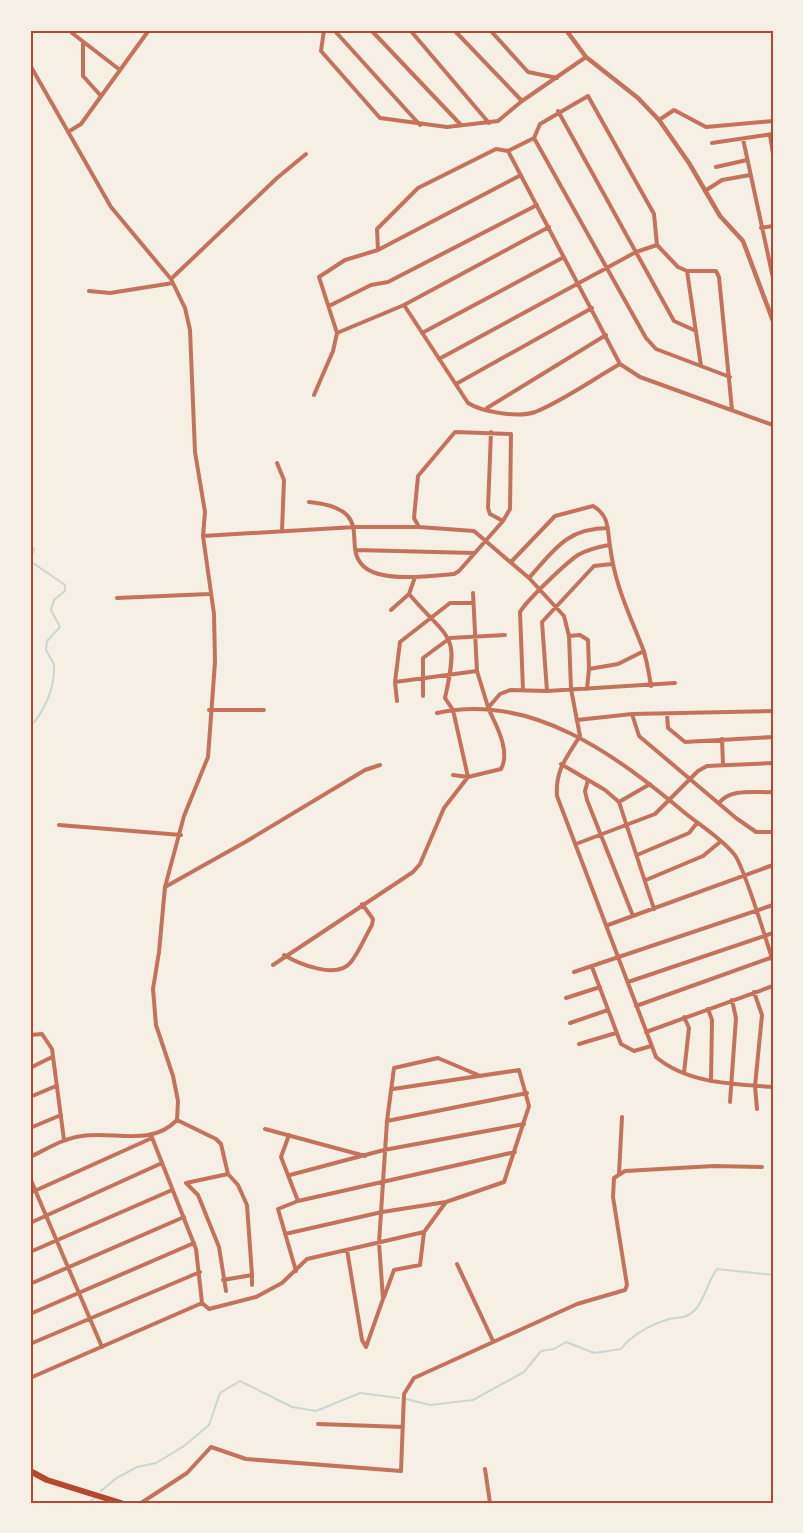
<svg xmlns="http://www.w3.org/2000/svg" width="803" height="1533" viewBox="0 0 803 1533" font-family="'Fira Sans Condensed',sans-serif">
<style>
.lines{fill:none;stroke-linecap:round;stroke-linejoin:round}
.stream{stroke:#c9d6d2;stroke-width:2}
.minor{stroke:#c5725c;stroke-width:4}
.tertiary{stroke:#c5725c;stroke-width:4.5}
.primary{stroke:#b5482f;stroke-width:6}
.neatline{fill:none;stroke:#b5482f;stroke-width:2}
</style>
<rect width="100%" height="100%" fill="#f6efe4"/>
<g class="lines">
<!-- stream -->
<path class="stream" d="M 30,545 L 34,549 L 30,561 L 65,585 L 65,591 L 54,600 L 51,610 L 60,627 L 47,641 L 46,650 C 48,655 54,662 54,666 C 55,688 44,712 30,727
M 406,1399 L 430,1405 L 473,1400 L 524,1372 L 541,1351 L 554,1349 L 566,1342 L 594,1353 L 621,1349 C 631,1335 652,1324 669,1319 C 679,1317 686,1319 695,1310 C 704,1301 708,1281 717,1269 L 773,1275
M 101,1491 L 115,1479 L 137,1467 L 156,1463 L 184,1446 L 209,1425 L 220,1393 L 240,1381 L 292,1407 L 316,1411 L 360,1393 L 399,1398
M 88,1503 L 95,1498"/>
<!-- minor -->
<path class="minor" d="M 74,30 L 72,33 L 120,70
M 324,30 L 321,51 L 380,118 L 447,127 L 498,121 L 522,101 L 586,57
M 334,30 L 420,125
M 371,30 L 461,125
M 410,30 L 489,123
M 454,30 L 522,101
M 490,30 L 528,72 L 557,78
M 83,43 L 83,76 L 101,96
M 30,65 L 111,207 L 171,279 L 185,308 L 190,330 L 195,452 L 205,512 L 203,536 L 214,614 L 215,662 L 208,757 L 184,816 L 165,887 L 159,952 L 153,989 L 156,1025 L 173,1076 L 178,1101 L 177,1120 C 151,1147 115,1131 82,1136 C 64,1138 47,1149 30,1157
M 558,111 L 674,321 L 696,331
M 659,120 L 674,110 L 706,127 L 773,121
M 68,132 L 81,124 L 149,30
M 770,135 L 773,154
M 534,138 L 646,338 L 656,349 L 730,377
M 743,139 L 773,278
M 712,143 L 773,134
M 508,151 L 620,364 L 640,377 L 773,425
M 716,167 L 747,160
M 705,191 L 722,180 L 750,175
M 761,228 L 773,226
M 378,250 L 377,229 L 418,188 L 496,149 L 508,151 L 534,138 L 540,124 L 588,96 L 654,214 L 657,245 L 678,267 L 687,271 L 716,271 L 719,277 L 732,410
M 687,271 L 701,366
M 171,279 L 277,178 L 306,154
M 89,291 L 110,293 L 173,283
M 404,305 L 468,403 C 482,412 518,418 535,412 C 561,402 595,378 620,364
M 329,306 L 371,285 L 388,282 L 537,205
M 337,333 L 404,305 L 549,227
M 422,333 L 564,257
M 439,359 L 636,252 L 657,245
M 456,384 L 592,308
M 314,395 L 333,351 L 337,333 L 319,277 L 345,260 L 378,250 L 521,175
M 487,408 L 606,335
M 491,432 L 488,508 L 490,514 L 503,521
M 277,463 L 284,480 L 282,531
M 309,502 C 381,509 337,549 367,569 C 387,582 431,576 454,574 L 459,571 L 503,521 L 510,509 L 511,434 L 455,432 L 418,476 L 414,518 L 419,527
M 203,536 L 355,527 L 419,527 L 474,531 L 529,578 L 564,616 L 569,636 L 571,689 L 580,736 C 567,757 555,770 557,796 L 656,1057 C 688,1084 734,1084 773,1087
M 356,550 L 474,553
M 511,562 L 555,516 L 593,506 C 610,516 607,529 610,546 C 615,586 629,613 643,649 C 647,660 649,674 651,686
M 529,578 C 554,550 567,528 608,528
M 473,593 L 477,671 L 488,707
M 117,598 L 209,594
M 391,610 L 409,594
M 569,636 L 580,635 L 588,640 L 589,669
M 395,682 L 477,671
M 587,689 L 589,669 L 618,664 L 644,651
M 523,690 L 520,612 C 527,600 566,563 578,555 C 588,549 598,547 609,545
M 547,691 L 542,622 L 594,566 L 612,564
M 423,696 L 423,658 L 450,638 L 505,635
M 397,701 L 395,682 L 400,642 L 450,603 L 473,603
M 209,710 L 264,710
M 437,713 C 532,692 617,756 685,813 C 701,826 721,838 734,854 C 744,865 766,941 773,961
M 632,714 L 639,736 L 736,818 L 756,832 L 773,832
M 667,714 L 668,728 L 685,742 L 773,737
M 577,720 L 632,714 L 773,711
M 722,739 L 723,764
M 561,764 L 605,790 L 619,802 L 654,909
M 453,775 L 468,777 L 501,769 C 511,751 496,725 488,708 L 500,694 L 510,690 L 547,691 L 675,683
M 588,780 L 585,791 L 587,800 L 633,916
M 619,802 L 650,784
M 719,803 C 731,788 754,793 773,792
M 59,825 L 181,835
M 576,844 L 655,814 L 698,771 L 707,766 L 773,763
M 637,855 L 689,833 L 697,823
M 646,880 L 703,856 L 720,842
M 165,887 L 247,841 L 365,770 L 380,765
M 608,925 L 773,865
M 284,955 C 299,964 337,980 351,962 C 359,952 365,937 372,925 L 373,919 L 362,904
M 273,965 L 413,872 L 420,864 L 444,808 L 468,777 L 453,710 L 445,698 C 460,631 450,642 409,594 L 415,577
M 592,967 L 621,1044 L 634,1051 L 651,1046
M 574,972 L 773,905
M 628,982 L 773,933
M 754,992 L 762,1015 L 755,1086 L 757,1109
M 566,998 L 600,987
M 636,1006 L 773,957
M 708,1009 L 712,1020 L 711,1081
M 570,1023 L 608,1010
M 646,1032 L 773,986
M 30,1035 L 42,1034 L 52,1049 L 64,1140
M 579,1044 L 616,1033
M 30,1068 L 52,1057
M 684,1073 L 689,1028 L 684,1017
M 478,1075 L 438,1058 L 394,1068 L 387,1121 L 527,1093
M 30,1097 L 56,1086
M 730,1102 L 736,1018 L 732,1000
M 177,1120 L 216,1139 L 221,1144 L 228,1174 L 238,1185 L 247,1205 L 252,1275
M 30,1128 L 61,1115
M 265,1129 L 365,1156
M 151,1135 L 196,1249 L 202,1303 L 209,1309 L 256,1297 L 282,1283 L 307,1259 L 424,1232 L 446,1202
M 289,1135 L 281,1157 L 298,1201
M 619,1174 L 622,1117
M 290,1175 L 384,1150 L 524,1124
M 30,1178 L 102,1347
M 30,1193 L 152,1138
M 30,1223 L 162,1163
M 285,1234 L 382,1212 L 446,1202 L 504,1182 L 529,1106 L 519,1070 L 393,1089
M 347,1250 L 362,1340 L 366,1347
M 30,1252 L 172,1190
M 457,1264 L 493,1341
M 296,1271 L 278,1209 L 298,1201 L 515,1152
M 223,1280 L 252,1275 L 252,1285
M 30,1284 L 184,1217
M 226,1291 L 219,1247 L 198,1195 L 186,1183 L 228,1174
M 384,1297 L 394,1270 L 420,1265 L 424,1232
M 30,1314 L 194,1243
M 30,1344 L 200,1272
M 366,1347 L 383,1299 L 379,1243 L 387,1121
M 30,1378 L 202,1303
M 318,1424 L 403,1427
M 485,1469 L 490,1503
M 141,1503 L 187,1473 L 211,1447 L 246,1459 L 401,1471 L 404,1394 L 414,1378 L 577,1304 L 625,1290 L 627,1285 L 613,1197 L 614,1178 L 625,1171 L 714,1166 L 762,1167"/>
<!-- tertiary -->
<path class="tertiary" d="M 566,30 L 586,57 L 638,98 L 659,120 L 689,163 L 720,216 L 743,241 L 773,321"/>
<!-- primary -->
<path class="primary" d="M 30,1471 L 47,1480 L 121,1503"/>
</g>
<!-- border -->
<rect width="803" height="1533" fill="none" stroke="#f6efe4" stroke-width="63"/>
<rect x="32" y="32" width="740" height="1470" class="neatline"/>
</svg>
